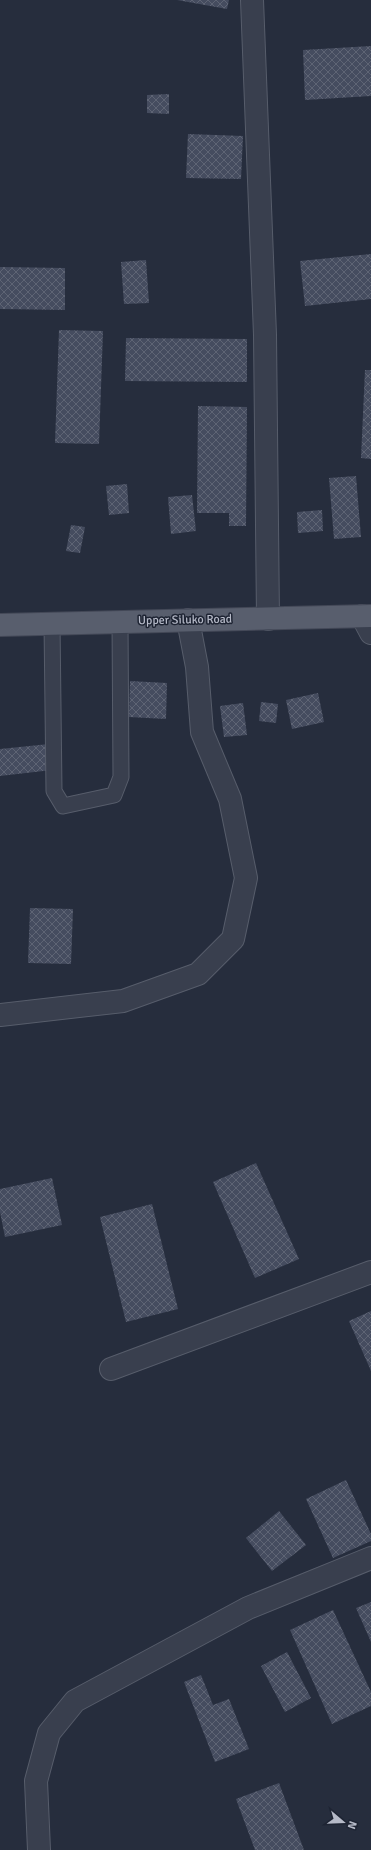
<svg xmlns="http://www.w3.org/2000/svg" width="371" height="1850" viewBox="0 0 371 1850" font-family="Signika,sans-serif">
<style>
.building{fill:url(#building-cross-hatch)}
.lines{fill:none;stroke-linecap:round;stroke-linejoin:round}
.service-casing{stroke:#575d6b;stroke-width:17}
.minor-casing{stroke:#575d6b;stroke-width:24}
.primary-casing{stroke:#434857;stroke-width:24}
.service{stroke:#393f4e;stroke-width:15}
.minor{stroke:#393f4e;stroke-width:22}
.primary{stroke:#585e6d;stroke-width:22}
.labels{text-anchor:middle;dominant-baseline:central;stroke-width:3;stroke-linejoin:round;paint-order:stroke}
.street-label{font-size:12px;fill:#b6bac8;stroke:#1e2433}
</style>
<defs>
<pattern id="building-cross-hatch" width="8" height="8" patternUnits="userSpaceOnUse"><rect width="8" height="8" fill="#454c5f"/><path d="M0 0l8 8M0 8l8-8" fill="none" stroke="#5e6474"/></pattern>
</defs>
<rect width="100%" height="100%" fill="#262d3d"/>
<!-- building -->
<path class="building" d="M 177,0 L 229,0 L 227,9 Z
M 371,46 L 371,96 L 305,100 L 303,50 Z
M 169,94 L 169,114 L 147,113 L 147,95 Z
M 188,134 L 243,136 L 241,179 L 186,178 Z
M 371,254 L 371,299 L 305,306 L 300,261 Z
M 146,260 L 149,303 L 124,304 L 121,262 Z
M 0,267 L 65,268 L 65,310 L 0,309 Z
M 59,330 L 103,331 L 99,444 L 55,443 Z
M 126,338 L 247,339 L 247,382 L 125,381 Z
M 365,370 L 371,370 L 371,459 L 361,458 Z
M 198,406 L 247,407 L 246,526 L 229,526 L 229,513 L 197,513 Z
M 356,476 L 361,537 L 334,539 L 329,478 Z
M 127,484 L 129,513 L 109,515 L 106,486 Z
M 192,495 L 196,531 L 171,534 L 168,497 Z
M 322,510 L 323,531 L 298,533 L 297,512 Z
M 71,525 L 85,527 L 80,553 L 66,551 Z
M 130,681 L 167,683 L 166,719 L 129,717 Z
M 318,693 L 324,722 L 292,729 L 286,700 Z
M 261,702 L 278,704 L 276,723 L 259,721 Z
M 243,703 L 247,735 L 224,737 L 220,706 Z
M 49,744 L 52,770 L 0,776 L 0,749 Z
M 30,908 L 73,909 L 71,964 L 28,963 Z
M 256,1163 L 299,1259 L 255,1278 L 213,1182 Z
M 52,1178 L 62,1225 L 5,1237 L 0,1212 L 0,1189 Z
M 152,1204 L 178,1309 L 126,1322 L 100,1217 Z
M 371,1311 L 371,1371 L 349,1321 Z
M 346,1480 L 371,1534 L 371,1541 L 333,1558 L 306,1499 Z
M 279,1511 L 306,1545 L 272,1571 L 246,1538 Z
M 371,1602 L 371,1642 L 356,1608 Z
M 333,1610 L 371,1692 L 371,1706 L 332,1724 L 290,1630 Z
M 287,1652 L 311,1698 L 285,1712 L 261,1666 Z
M 201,1675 L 213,1705 L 229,1699 L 249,1749 L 215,1762 L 184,1682 Z
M 279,1783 L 304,1850 L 255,1850 L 236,1799 Z"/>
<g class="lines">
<!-- service casing -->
<g class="service-casing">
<path id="service" d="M 52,623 L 54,791 L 63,806 L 114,795 L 121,777 L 120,622"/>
</g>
<!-- minor casing -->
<g class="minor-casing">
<path id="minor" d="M 252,0 L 265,335 L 268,619
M 362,616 L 371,633
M 0,1015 L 123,1001 L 198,974 L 233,939 L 246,878 L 230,799 L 202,732 L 197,667 L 188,620
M 111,1369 L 371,1272
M 39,1850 L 36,1781 L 49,1733 L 75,1701 L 248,1608 L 371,1558"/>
</g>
<!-- primary casing -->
<g class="primary-casing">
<path id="primary" d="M 0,625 L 371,616"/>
</g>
<!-- service -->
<use href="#service" class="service"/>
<!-- minor -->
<use href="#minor" class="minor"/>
<!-- primary -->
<use href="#primary" class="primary"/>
</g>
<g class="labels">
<!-- street labels -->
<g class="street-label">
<text transform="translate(185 620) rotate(-1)">Upper Siluko Road</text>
</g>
</g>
<!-- north arrow -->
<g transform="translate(343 1822) rotate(109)" stroke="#1e2433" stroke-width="3" paint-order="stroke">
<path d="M0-3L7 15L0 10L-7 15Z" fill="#b6bac8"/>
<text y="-6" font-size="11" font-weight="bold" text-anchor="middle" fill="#b6bac8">N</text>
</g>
</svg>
